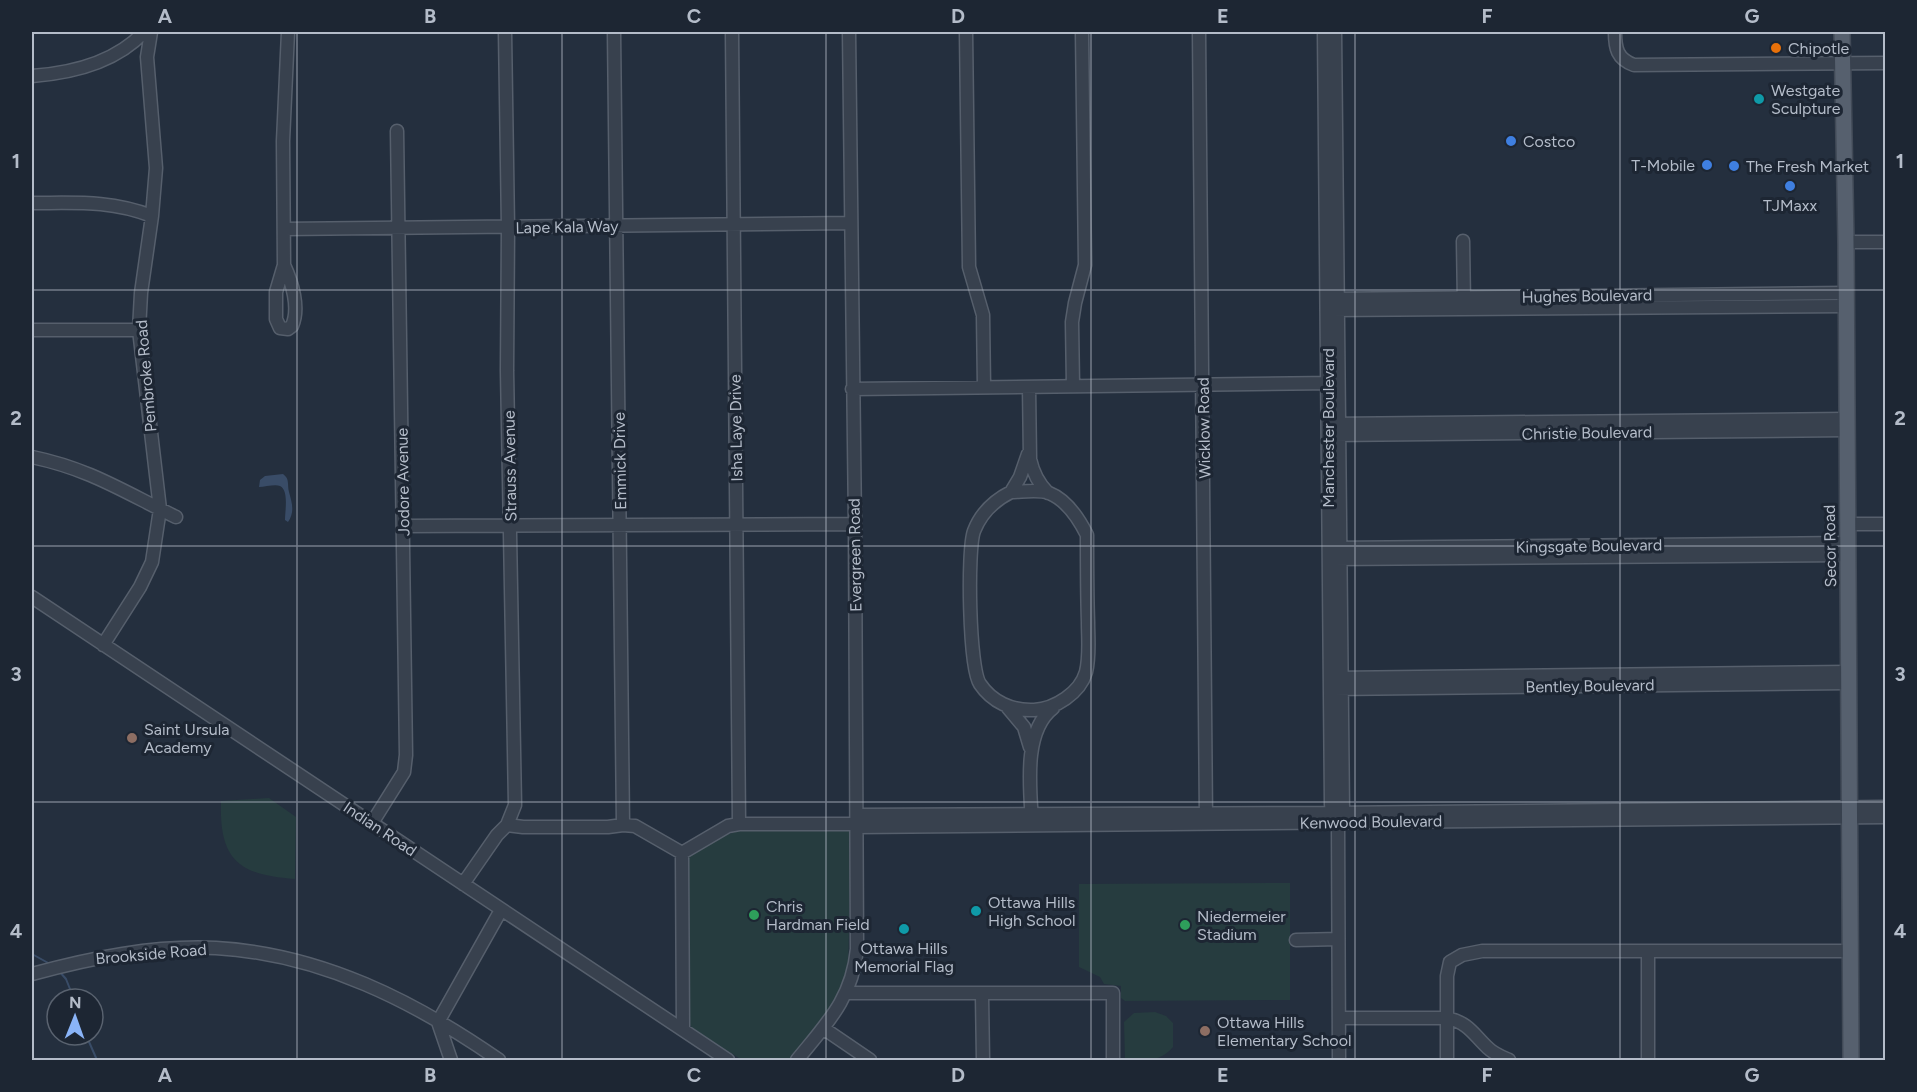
<svg xmlns="http://www.w3.org/2000/svg" width="1917" height="1092" viewBox="0 0 1917 1092" font-family="Figtree,sans-serif">
<style>
.green{fill:#263c3f}
.water{fill:#394c67}
.lines{fill:none;stroke-linecap:round;stroke-linejoin:round}
.stream{stroke:#394c67;stroke-width:2}
.minor-casing{stroke:#565f6c;stroke-width:15}
.major-casing{stroke:#414a57;stroke-width:18}
.minor{stroke:#38414e;stroke-width:12}
.major{stroke:#56606e;stroke-width:15}
.grid{fill:none;stroke:#b4bcc9;stroke-width:1.5;stroke-opacity:0.55}
.food-dot{fill:#e8710a;stroke:#1d2633;stroke-width:2}
.culture-dot{fill:#0f9aa8;stroke:#1d2633;stroke-width:2}
.shop-dot{fill:#3f7fe0;stroke:#1d2633;stroke-width:2}
.education-dot{fill:#8d6e63;stroke:#1d2633;stroke-width:2}
.leisure-dot{fill:#2e9e5b;stroke:#1d2633;stroke-width:2}
.labels{text-anchor:middle;dominant-baseline:central;stroke-width:6;stroke-linejoin:round;paint-order:stroke}
.poi-label{font-size:16px;fill:#b4bcc9;stroke:#1d2633;text-anchor:start}
.street-label{font-size:16px;fill:#b4bcc9;stroke:#1d2633}
.neatline{fill:none;stroke:#b4bcc9;stroke-width:2}
.grid-label{font-size:20px;text-anchor:middle;font-weight:bold;fill:#b4bcc9}
</style>
<rect width="100%" height="100%" fill="#242f3e"/>
<!-- green -->
<path class="green" d="M 269,798 L 296,817 L 295,879 C 239,875 219,860 221,801 Z
M 851,829 L 848,973 L 839,998 L 789,1060 L 742,1060 L 692,1028 L 689,1023 L 688,856 L 710,841 L 740,830 Z
M 1290,883 L 1290,1000 L 1125,1001 L 1121,998 L 1121,986 L 1104,984 L 1100,977 L 1079,967 L 1079,884 Z
M 1155,1012 L 1166,1016 L 1173,1023 L 1173,1047 C 1159,1063 1146,1060 1125,1060 L 1124,1022 L 1134,1013 Z"/>
<!-- water -->
<path class="water" d="M 283,474 C 290,479 287,484 289,492 C 292,503 295,512 288,522 L 285,520 C 285,511 289,490 280,486 C 275,484 265,487 259,487 L 260,480 L 265,476 Z"/>
<g class="lines">
<!-- stream -->
<path class="stream" d="M 32,954 L 50,964
M 59,971 L 66,979 L 74,999
M 86,1035 L 97,1060"/>
<!-- minor casing -->
<g class="minor-casing">
<path id="minor" d="M 614,32 L 623,825
M 732,32 L 739,824
M 966,32 L 969,267 L 983,315 L 984,387
M 1199,32 L 1206,820
M 1324,32 L 1331,804 L 1332,813 L 1335,818
M 1335,32 L 1343,813 L 1338,823 L 1339,1060
M 1615,32 C 1615,48 1617,59 1634,65 L 1886,63
M 32,76 C 73,73 115,63 144,32
M 32,203 C 76,203 110,200 152,216
M 284,229 L 851,223
M 1463,241 L 1464,303
M 1846,242 L 1886,242
M 284,265 C 292,282 300,308 292,326 L 288,329 L 280,328 L 276,319 L 276,292 L 284,265 L 283,141 L 288,32
M 1331,299 L 1846,293
M 1331,310 L 1845,306
M 32,330 L 139,330
M 1073,386 L 1072,322 L 1075,303 L 1085,265 L 1082,32
M 1029,387 L 1030,459 C 1033,473 1038,483 1048,493
M 852,389 L 1334,383
M 1331,424 L 1846,419
M 1332,435 L 1846,430
M 32,457 C 90,469 124,492 176,517
M 1011,492 C 1022,492 1039,489 1049,493 C 1067,500 1079,519 1087,535 C 1087,564 1087,593 1088,622 C 1088,638 1090,656 1086,672 C 1080,693 1055,709 1034,710 C 1012,711 992,702 980,684 C 969,668 967,550 974,531 C 981,513 995,500 1011,492 Z
M 1011,492 L 1020,477 L 1028,454
M 1848,524 L 1886,524
M 404,526 L 855,524
M 1333,548 L 1848,543
M 1333,559 L 1848,555
M 32,597 L 728,1060
M 103,645 L 140,587 L 152,562 L 160,509 L 139,330 L 141,293 L 152,216 L 156,168 L 147,57 L 151,32
M 1334,678 L 1849,672
M 1334,689 L 1849,683
M 1008,708 L 1024,727 L 1030,747
M 857,815 L 1332,813 L 1886,807
M 1032,822 C 1030,787 1023,731 1053,708
M 372,823 L 404,772 L 406,755 L 397,131
M 507,825 L 523,827 L 608,827 L 623,825 L 635,826 L 682,853
M 857,827 L 1886,817
M 682,853 L 728,826 L 739,824 L 857,824
M 682,853 L 683,1030
M 463,884 L 497,835 L 507,825 L 515,805 L 507,371 L 508,228 L 505,32
M 1296,940 L 1338,939
M 1648,952 L 1648,1060
M 32,974 C 91,958 154,945 216,948 C 321,954 414,1001 499,1060
M 846,993 L 1113,993 L 1113,1060
M 982,995 L 983,1060
M 1339,1018 L 1447,1018 C 1469,1023 1473,1034 1488,1048 C 1494,1054 1502,1057 1509,1060
M 823,1028 L 870,1060
M 451,1060 L 438,1022 L 501,910
M 797,1060 C 827,1023 852,999 857,949 L 855,524 L 849,32
M 1447,1060 L 1447,976 L 1450,962 L 1462,955 L 1482,951 L 1851,951"/>
</g>
<!-- major casing -->
<g class="major-casing">
<path id="major" d="M 1842,32 L 1846,242 L 1851,1060"/>
</g>
<!-- minor -->
<use href="#minor" class="minor"/>
<!-- major -->
<use href="#major" class="major"/>
</g>
<!-- grid -->
<path class="grid" d="M 297,32 L 297,1060M 562,32 L 562,1060M 826,32 L 826,1060M 1091,32 L 1091,1060M 1355,32 L 1355,1060M 1620,32 L 1620,1060M 32,290 L 1886,290M 32,546 L 1886,546M 32,802 L 1886,802"/>
<!-- markers -->
<circle class="food-dot" cx="1776" cy="48" r="6"/>
<g class="culture-dot">
<circle cx="1759" cy="99" r="6"/>
<circle cx="976" cy="911" r="6"/>
<circle cx="904" cy="929" r="6"/>
</g>
<g class="shop-dot">
<circle cx="1511" cy="141" r="6"/>
<circle cx="1707" cy="165" r="6"/>
<circle cx="1734" cy="166" r="6"/>
<circle cx="1790" cy="186" r="6"/>
</g>
<g class="education-dot">
<circle cx="132" cy="738" r="6"/>
<circle cx="1205" cy="1031" r="6"/>
</g>
<g class="leisure-dot">
<circle cx="754" cy="915" r="6"/>
<circle cx="1185" cy="925" r="6"/>
</g>
<g class="labels">
<!-- poi labels -->
<g class="poi-label">
<text x="1788" y="48">Chipotle</text>
<text x="1771" y="90">Westgate<tspan x="1771" dy="18">Sculpture</tspan></text>
<text x="1523" y="141">Costco</text>
<text x="1695" y="165" text-anchor="end">T-Mobile</text>
<text x="1746" y="166">The Fresh Market</text>
<text x="1790" y="205" text-anchor="middle">TJMaxx</text>
<text x="144" y="729">Saint Ursula<tspan x="144" dy="18">Academy</tspan></text>
<text x="988" y="902">Ottawa Hills<tspan x="988" dy="18">High School</tspan></text>
<text x="766" y="906">Chris<tspan x="766" dy="18">Hardman Field</tspan></text>
<text x="1197" y="916">Niedermeier<tspan x="1197" dy="18">Stadium</tspan></text>
<text x="904" y="948" text-anchor="middle">Ottawa Hills<tspan x="904" dy="18">Memorial Flag</tspan></text>
<text x="1217" y="1022">Ottawa Hills<tspan x="1217" dy="18">Elementary School</tspan></text>
</g>
<!-- street labels -->
<g class="street-label">
<text transform="translate(567 227) rotate(-1)">Lape Kala Way</text>
<text transform="translate(1587 296) rotate(-1)">Hughes Boulevard</text>
<text transform="translate(146 376) rotate(-95)">Pembroke Road</text>
<text transform="translate(736 428) rotate(-91)">Isha Laye Drive</text>
<text transform="translate(1204 428) rotate(-91)">Wicklow Road</text>
<text transform="translate(1328 428) rotate(-90)">Manchester Boulevard</text>
<text transform="translate(1587 433) rotate(-1)">Christie Boulevard</text>
<text transform="translate(620 461) rotate(-91)">Emmick Drive</text>
<text transform="translate(510 466) rotate(-91)">Strauss Avenue</text>
<text transform="translate(403 482) rotate(-91)">Jodore Avenue</text>
<text transform="translate(1589 546) rotate(-1)">Kingsgate Boulevard</text>
<text transform="translate(1830 546) rotate(-91)">Secor Road</text>
<text transform="translate(855 555) rotate(-91)">Evergreen Road</text>
<text transform="translate(1590 686) rotate(-1)">Bentley Boulevard</text>
<text transform="translate(1371 822) rotate(-1)">Kenwood Boulevard</text>
<text transform="translate(380 829) rotate(34)">Indian Road</text>
<text transform="translate(151 954) rotate(-5)">Brookside Road</text>
</g>
</g>
<!-- border -->
<rect width="1917" height="1092" fill="none" stroke="#1d2633" stroke-width="66"/>
<!-- north arrow -->
<g transform="translate(75 1017) rotate(1)"><circle r="28" fill="#1d2633" stroke="#59626f" stroke-width="1.5"/>
<path d="M0-4.5L10 22L0 15L-10 22Z" fill="#8ab4f8"/>
<text y="-9" font-size="16" font-weight="bold" text-anchor="middle" fill="#b4bcc9">N</text>
</g>
<rect x="33" y="33" width="1851" height="1026" class="neatline"/>
<g class="grid-label">
<text x="165" y="23">A</text>
<text x="430" y="23">B</text>
<text x="694" y="23">C</text>
<text x="958" y="23">D</text>
<text x="1223" y="23">E</text>
<text x="1487" y="23">F</text>
<text x="1752" y="23">G</text>
<text x="16" y="168">1</text>
<text x="1900" y="168">1</text>
<text x="16" y="425">2</text>
<text x="1900" y="425">2</text>
<text x="16" y="681">3</text>
<text x="1900" y="681">3</text>
<text x="16" y="938">4</text>
<text x="1900" y="938">4</text>
<text x="165" y="1082">A</text>
<text x="430" y="1082">B</text>
<text x="694" y="1082">C</text>
<text x="958" y="1082">D</text>
<text x="1223" y="1082">E</text>
<text x="1487" y="1082">F</text>
<text x="1752" y="1082">G</text>
</g>
</svg>
